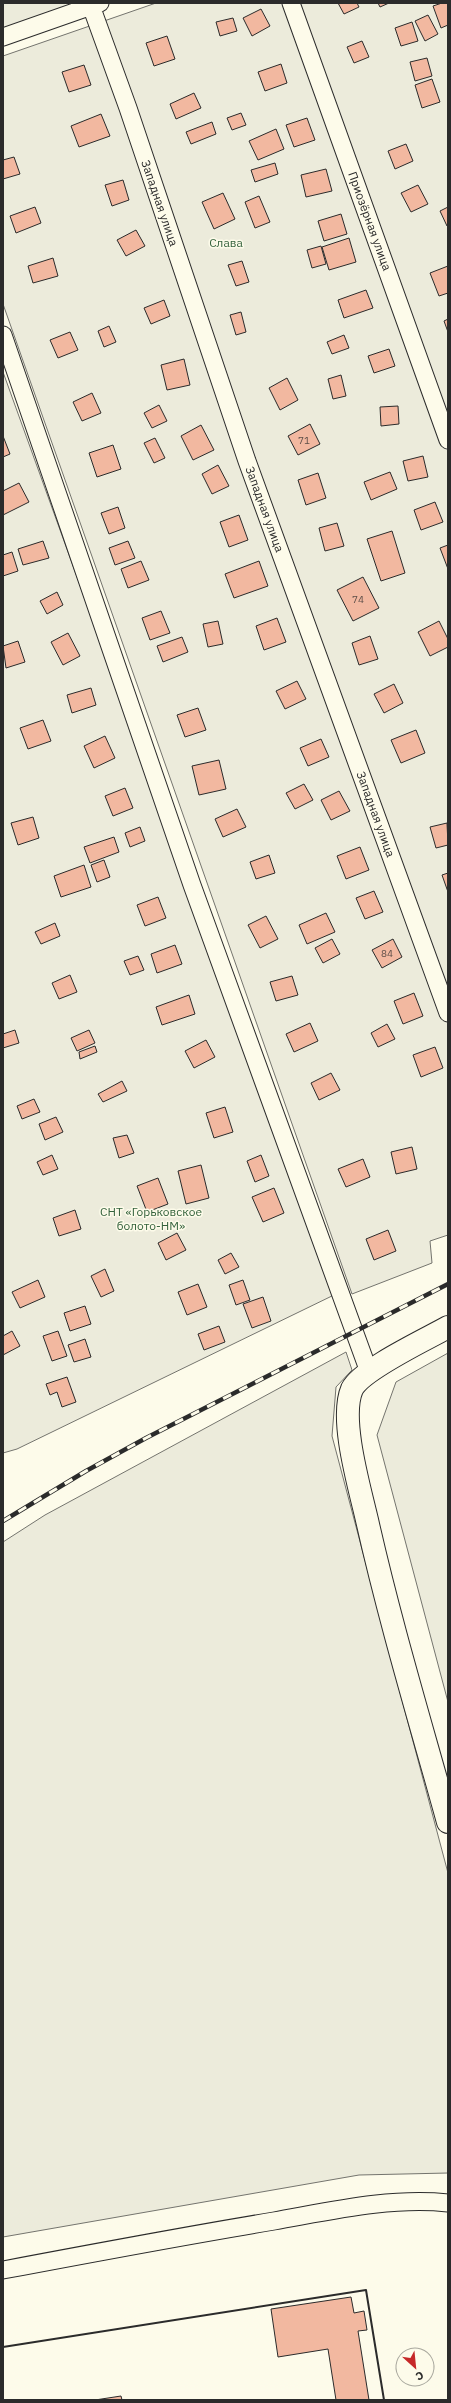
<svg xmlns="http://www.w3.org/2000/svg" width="451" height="2403" viewBox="0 0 451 2403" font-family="'IBM Plex Sans',sans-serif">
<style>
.green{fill:#ecebdb;stroke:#74746e}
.building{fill:#f2b8a0;stroke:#2b2b2b}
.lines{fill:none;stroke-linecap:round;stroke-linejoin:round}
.street-casing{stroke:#2b2b2b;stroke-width:19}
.secondary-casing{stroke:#2b2b2b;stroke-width:24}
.street{stroke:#fdfbea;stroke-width:17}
.secondary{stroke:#fdfbea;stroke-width:22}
.rail-casing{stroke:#2b2b2b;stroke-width:4.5}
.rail{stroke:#fdfbea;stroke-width:3;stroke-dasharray:9;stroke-linecap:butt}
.wall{stroke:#2b2b2b;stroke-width:2}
.labels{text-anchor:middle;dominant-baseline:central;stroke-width:3;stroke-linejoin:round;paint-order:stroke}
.number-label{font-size:10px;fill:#5d4e48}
.street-label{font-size:12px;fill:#2b2b2b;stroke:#fdfbea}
.park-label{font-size:12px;fill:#34623c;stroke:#fdfbea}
</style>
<rect width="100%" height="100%" fill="#fdfbea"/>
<!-- green -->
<path class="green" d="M 3,3 L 81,3 L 3,30 Z
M 156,3 L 448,3 L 448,1235 L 430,1241 L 432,1263 L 352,1294 L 3,304 L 3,56 Z
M 3,372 L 336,1294 L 17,1449 L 3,1453 Z
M 346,1352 L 352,1370 L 336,1387 L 332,1436 L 448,1873 L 448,2173 L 359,2175 L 3,2237 L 3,1542 L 45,1515 Z
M 448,1353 L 448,1702 L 377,1435 L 396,1382 Z"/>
<!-- building -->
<path class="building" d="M 338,3 L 357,3 L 359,7 L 344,14 Z
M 378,3 L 389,3 L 380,7 Z
M 442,3 L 448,3 L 448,25 L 441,28 L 433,6 Z
M 261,9 L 270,26 L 252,36 L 243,18 Z
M 428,15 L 438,34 L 425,41 L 415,21 Z
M 233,18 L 237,31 L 220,36 L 216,22 Z
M 412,22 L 418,41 L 401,46 L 395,28 Z
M 167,36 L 175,59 L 154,66 L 146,43 Z
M 362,41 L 369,57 L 354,63 L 347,47 Z
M 427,58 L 432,76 L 415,81 L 410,62 Z
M 281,64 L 287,83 L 265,91 L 258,72 Z
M 84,65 L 91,85 L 69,92 L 62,72 Z
M 432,79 L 440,102 L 422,108 L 415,85 Z
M 194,93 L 201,108 L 176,119 L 170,104 Z
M 241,113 L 246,125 L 232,130 L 227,118 Z
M 101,114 L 110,136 L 79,147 L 71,126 Z
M 307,118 L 315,140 L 294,147 L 286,125 Z
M 212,122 L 216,134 L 191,144 L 186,132 Z
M 276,129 L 284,149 L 258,160 L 249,141 Z
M 406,144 L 413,161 L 395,169 L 388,151 Z
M 14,157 L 20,174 L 3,179 L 3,160 Z
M 275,163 L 278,174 L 255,182 L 251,170 Z
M 326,169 L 332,191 L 306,197 L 301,175 Z
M 123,180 L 129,200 L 112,206 L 105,185 Z
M 418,185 L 428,204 L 411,212 L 401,193 Z
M 223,193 L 235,219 L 214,229 L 202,202 Z
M 259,196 L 270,222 L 255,228 L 245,202 Z
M 35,207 L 41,223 L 16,233 L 10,216 Z
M 448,207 L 448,226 L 447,226 L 440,211 Z
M 341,214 L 347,234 L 324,241 L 318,221 Z
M 136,230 L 145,246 L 126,256 L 117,240 Z
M 349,238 L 356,262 L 329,270 L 322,247 Z
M 321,246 L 326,264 L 312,268 L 307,250 Z
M 53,258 L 58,276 L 33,283 L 28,266 Z
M 242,261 L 249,282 L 236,286 L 228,265 Z
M 448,266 L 448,293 L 439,296 L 430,273 Z
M 366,290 L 373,308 L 344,318 L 338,300 Z
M 164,300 L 170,316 L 151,324 L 144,308 Z
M 241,312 L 246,332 L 236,335 L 230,315 Z
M 448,319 L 448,332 L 444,321 Z
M 109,326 L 116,342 L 104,347 L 98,331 Z
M 70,332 L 78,350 L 58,358 L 50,340 Z
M 344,335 L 349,348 L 332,354 L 327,342 Z
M 389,349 L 395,366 L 374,373 L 368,356 Z
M 184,359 L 190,385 L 167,390 L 161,365 Z
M 341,375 L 346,396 L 333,399 L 328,379 Z
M 287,378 L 298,400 L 280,410 L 269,388 Z
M 92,393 L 101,413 L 82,421 L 73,402 Z
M 159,405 L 167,421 L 152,428 L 144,413 Z
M 398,406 L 399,424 L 381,426 L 380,407 Z
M 310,424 L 320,444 L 298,455 L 288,436 Z
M 201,425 L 214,450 L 193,460 L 181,436 Z
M 3,436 L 10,454 L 3,457 Z
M 155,438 L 165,458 L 154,463 L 144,443 Z
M 113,445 L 121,469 L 97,477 L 89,453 Z
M 423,456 L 428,477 L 408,481 L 403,461 Z
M 218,465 L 229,486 L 212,494 L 202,474 Z
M 390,472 L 397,489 L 371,500 L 364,482 Z
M 318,473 L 326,498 L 306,505 L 298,480 Z
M 19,483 L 29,502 L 3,515 L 3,491 Z
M 435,502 L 443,522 L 421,530 L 414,510 Z
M 118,507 L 125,528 L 109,534 L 101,513 Z
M 239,515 L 248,540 L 229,547 L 220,522 Z
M 337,523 L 344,546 L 325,551 L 319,528 Z
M 392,531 L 405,573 L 381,581 L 367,539 Z
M 43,541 L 49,558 L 23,565 L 18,549 Z
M 128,541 L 135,558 L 115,565 L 109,548 Z
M 448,545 L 448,569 L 440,548 Z
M 12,552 L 18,571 L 3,576 L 3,555 Z
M 141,561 L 149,580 L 128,588 L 121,569 Z
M 259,561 L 268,586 L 234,598 L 225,574 Z
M 363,577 L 379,608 L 353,621 L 337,590 Z
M 57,592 L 63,605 L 47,614 L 40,601 Z
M 161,611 L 170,633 L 150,640 L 142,618 Z
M 277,618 L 286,642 L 264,650 L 256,626 Z
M 218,621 L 223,644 L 208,647 L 203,624 Z
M 439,621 L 448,639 L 448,647 L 430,656 L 418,632 Z
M 68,633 L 80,656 L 63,665 L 51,642 Z
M 370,636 L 378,659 L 359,665 L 352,643 Z
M 182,637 L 188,652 L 163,662 L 157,646 Z
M 18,641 L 25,662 L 6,668 L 3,646 Z
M 297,681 L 306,699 L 285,709 L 276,691 Z
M 394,684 L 403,703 L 384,713 L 374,694 Z
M 91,688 L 96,705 L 72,713 L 67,695 Z
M 198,708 L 206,730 L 185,737 L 177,715 Z
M 43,720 L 51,741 L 28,749 L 20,728 Z
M 416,730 L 425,753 L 401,763 L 391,740 Z
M 105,736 L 115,758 L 94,768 L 84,746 Z
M 321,739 L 329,757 L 308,766 L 300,748 Z
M 219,760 L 226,789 L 199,795 L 192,766 Z
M 304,784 L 313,800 L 295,809 L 286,793 Z
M 125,788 L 133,808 L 113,816 L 105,796 Z
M 339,791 L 350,811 L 331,820 L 321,800 Z
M 237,809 L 246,827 L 223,837 L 215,819 Z
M 33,817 L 39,838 L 18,845 L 11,823 Z
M 447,823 L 448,845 L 436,848 L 430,827 Z
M 140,827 L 145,841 L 130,847 L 125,833 Z
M 114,837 L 119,852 L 90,863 L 84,847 Z
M 360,847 L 369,870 L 346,879 L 337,856 Z
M 269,855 L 275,873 L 256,879 L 250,862 Z
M 104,860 L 110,877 L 97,882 L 91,865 Z
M 84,865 L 91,887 L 61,897 L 54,876 Z
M 448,873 L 448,892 L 442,875 Z
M 374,891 L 383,912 L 365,919 L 356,898 Z
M 158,897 L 166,918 L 145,926 L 137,905 Z
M 326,913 L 335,932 L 307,944 L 299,925 Z
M 266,916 L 278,939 L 260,948 L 248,925 Z
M 55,923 L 60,936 L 41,944 L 35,932 Z
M 332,939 L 340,954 L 323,963 L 315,948 Z
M 393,939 L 402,957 L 382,968 L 372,950 Z
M 175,945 L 182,964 L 157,973 L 151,954 Z
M 138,956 L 144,970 L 130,975 L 124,961 Z
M 70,975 L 77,992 L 59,999 L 52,983 Z
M 292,976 L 298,995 L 276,1001 L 270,982 Z
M 414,993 L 423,1016 L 403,1024 L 394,1001 Z
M 189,995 L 195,1014 L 162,1025 L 156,1007 Z
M 310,1023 L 318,1041 L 294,1052 L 286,1034 Z
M 387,1024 L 395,1039 L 378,1047 L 371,1033 Z
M 15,1030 L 19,1043 L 3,1048 L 3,1034 Z
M 89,1030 L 95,1043 L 77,1051 L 71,1038 Z
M 206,1040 L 215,1057 L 194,1068 L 185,1051 Z
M 95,1046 L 97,1052 L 80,1059 L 79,1052 Z
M 435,1047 L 443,1068 L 421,1077 L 413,1055 Z
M 331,1073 L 340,1090 L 319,1100 L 311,1083 Z
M 122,1081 L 127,1091 L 103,1102 L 98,1094 Z
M 34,1099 L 40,1112 L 22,1119 L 17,1106 Z
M 225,1107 L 233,1132 L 214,1138 L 206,1113 Z
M 56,1117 L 63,1132 L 45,1140 L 39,1124 Z
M 127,1135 L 134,1153 L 119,1158 L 113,1138 Z
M 412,1147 L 417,1169 L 396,1174 L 391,1152 Z
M 52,1155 L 58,1169 L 43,1175 L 37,1162 Z
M 261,1155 L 269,1176 L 255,1182 L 247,1161 Z
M 363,1159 L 370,1177 L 346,1187 L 338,1169 Z
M 201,1165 L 209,1198 L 186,1204 L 178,1171 Z
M 158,1178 L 168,1204 L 147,1212 L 137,1186 Z
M 274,1188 L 284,1213 L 263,1222 L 252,1197 Z
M 75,1210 L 81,1229 L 59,1236 L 53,1218 Z
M 388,1230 L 396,1251 L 374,1260 L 366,1239 Z
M 177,1233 L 186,1250 L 166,1260 L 158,1243 Z
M 231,1253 L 239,1267 L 225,1274 L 218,1260 Z
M 105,1269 L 114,1291 L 101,1297 L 91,1276 Z
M 38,1280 L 45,1297 L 20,1308 L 12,1292 Z
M 243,1280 L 250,1300 L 236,1305 L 229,1285 Z
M 198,1284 L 207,1307 L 187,1315 L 178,1292 Z
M 263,1297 L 271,1321 L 252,1328 L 243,1304 Z
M 85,1306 L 91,1324 L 70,1331 L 64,1313 Z
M 219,1326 L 225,1342 L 204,1350 L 198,1334 Z
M 12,1331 L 20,1346 L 3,1355 L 3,1336 Z
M 58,1331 L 67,1356 L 52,1361 L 43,1336 Z
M 85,1339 L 91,1357 L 74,1362 L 68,1345 Z
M 67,1377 L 76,1402 L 62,1407 L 57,1392 L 50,1395 L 46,1384 Z
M 351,2297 L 354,2313 L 364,2311 L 367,2330 L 358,2331 L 369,2400 L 336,2400 L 328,2349 L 278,2357 L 271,2309 Z
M 121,2396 L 122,2400 L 95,2400 Z"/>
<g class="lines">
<!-- street casing -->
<g class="street-casing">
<path id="street" d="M 90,3 L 128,108 L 247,461 L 448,1013
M 291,3 L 448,440
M 3,37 L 100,3
M 3,335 L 192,885 L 369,1372
M 3,2270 C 93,2253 183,2236 274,2221 C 331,2211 390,2197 448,2203"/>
</g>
<!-- secondary casing -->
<g class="secondary-casing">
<path id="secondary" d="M 448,1327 C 427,1339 362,1369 352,1389 C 339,1419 360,1489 367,1520 C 390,1622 420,1721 448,1822"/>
</g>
<!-- street -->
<use href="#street" class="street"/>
<!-- secondary -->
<use href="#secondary" class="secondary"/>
<!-- rail casing -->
<g class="rail-casing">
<path id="rail" d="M 3,1521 L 86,1471 L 146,1438 L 448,1284"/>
</g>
<!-- rail -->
<use href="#rail" class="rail"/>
<!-- wall -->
<path class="wall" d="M 3,2347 L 366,2290 L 384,2400"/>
</g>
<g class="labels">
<!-- number labels -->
<g class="number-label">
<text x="304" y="440">71</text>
<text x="358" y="599">74</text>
<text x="387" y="953">84</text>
</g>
<!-- street labels -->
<g class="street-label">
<text transform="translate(160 203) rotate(71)">Западная улица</text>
<text transform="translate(370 221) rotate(70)">Приозёрная улица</text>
<text transform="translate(265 509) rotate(70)">Западная улица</text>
<text transform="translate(376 814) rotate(70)">Западная улица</text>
</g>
<!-- park labels -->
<g class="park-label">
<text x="226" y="242">Слава</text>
<text x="151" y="1211">СНТ «Горьковское<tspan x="151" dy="14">болото-НМ»</tspan></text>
</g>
</g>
<!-- border -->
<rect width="451" height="2403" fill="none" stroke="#2b2b2b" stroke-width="8"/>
<!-- north arrow -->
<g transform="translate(415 2367) rotate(153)"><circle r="19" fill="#fdfbea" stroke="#a9a89e"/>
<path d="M0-3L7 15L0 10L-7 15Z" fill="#c62828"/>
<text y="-6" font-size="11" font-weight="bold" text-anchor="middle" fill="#2b2b2b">С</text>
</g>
</svg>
